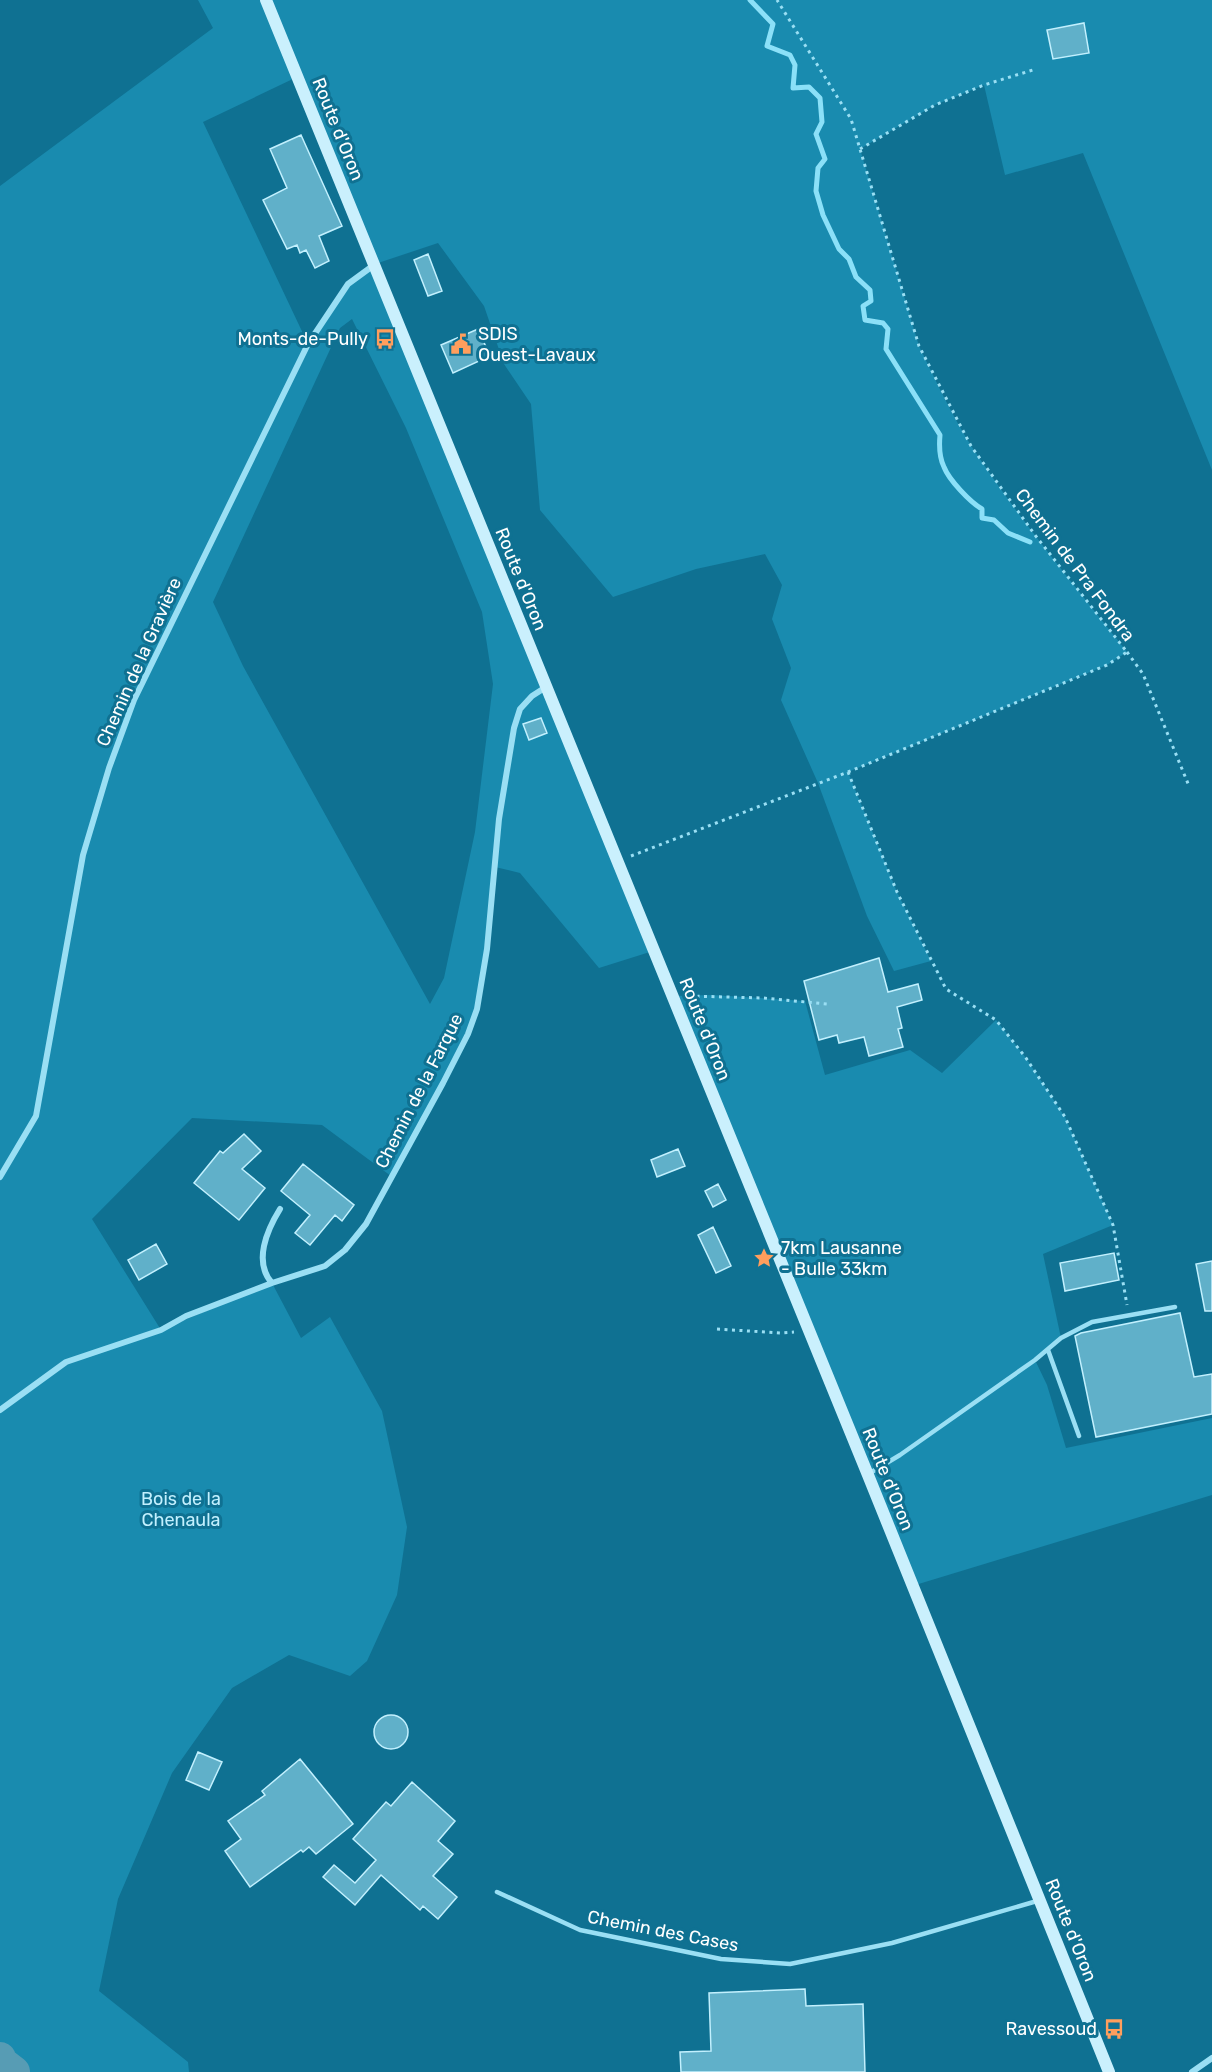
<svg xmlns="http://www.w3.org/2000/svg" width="1212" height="2072" viewBox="0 0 1212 2072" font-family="Rubik,sans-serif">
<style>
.green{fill:#198baf;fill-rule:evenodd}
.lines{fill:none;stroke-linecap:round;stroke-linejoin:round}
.stream{stroke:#8be0f8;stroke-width:5}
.river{stroke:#579cb4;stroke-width:32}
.building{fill:#60b0c9;stroke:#c2f0fe;stroke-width:1.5}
.path{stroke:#9adff4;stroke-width:3;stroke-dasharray:3 4.5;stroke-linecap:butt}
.service{stroke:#9adff4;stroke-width:4.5}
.minor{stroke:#9adff4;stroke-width:6}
.secondary{stroke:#caf0fd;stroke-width:12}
.labels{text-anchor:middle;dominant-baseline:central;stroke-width:6;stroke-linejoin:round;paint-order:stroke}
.street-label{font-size:18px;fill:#fff;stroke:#0f7192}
.poi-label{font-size:18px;fill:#fff;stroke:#0f7192;text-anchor:start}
.park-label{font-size:18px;fill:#c2f0fe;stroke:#0f7192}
</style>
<rect width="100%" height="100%" fill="#0f7192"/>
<!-- green -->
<path class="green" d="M 198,0 L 1212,0 L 1212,470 L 1083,153 L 1005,175 L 984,85 L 935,105 L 860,149 L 919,346 C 935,379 952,416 972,447 C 1019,519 1074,585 1127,652 L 1107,665 L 848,772 L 897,892 L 931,961 L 894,971 L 867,916 L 818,783 L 781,700 L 791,668 L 772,619 L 782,585 L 765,554 L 696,569 L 613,597 L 540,510 L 531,404 L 504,364 L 484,306 L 438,243 L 375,264 L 653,951 L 599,968 L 520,873 L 495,867 L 477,1009 L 468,1034 L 391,1176 L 322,1125 L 192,1118 L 92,1219 L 161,1330 L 272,1283 L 301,1338 L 330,1317 L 382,1411 L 407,1527 L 397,1595 L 367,1661 L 350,1676 L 289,1655 L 232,1688 L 172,1773 L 118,1899 L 99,1991 L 188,2062 L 189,2072 L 0,2072 L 0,186 L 213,28 ZM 297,77 L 374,264 L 348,284 L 308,344 L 203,122 ZM 352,319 L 406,428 L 482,612 L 493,684 L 475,832 L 444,978 L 430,1004 L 243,666 L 213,602 L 340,328 Z
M 712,995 L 805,1001 L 825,1075 L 910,1050 L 942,1073 L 996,1020 L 1026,1058 L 1065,1117 L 1113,1225 L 1043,1254 L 1061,1338 L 1035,1360 L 1047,1385 L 1066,1448 L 1212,1418 L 1212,1495 L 912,1586 L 672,996 Z"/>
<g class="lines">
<!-- stream -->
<path class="stream" d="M 750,0 L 773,24 L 767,46 L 790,55 L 795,65 L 793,88 L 809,87 L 820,98 L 822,122 L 816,134 L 825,159 L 818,168 L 816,191 L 823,215 L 839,249 L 849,259 L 856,277 L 870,290 L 871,301 L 863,306 L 865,320 L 883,323 L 888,329 L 886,349 L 940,435 C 939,446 939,457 944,467 C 949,480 970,502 982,509 L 982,518 L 994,520 L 1008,533 L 1030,542"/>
<!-- river -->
<path class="river" d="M 0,2058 L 1,2062 L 14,2072"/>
</g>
<!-- building -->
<path class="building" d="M 1084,23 L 1089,53 L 1053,59 L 1047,30 Z
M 301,135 L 342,226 L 319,236 L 329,261 L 315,268 L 306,250 L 300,253 L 297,245 L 287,249 L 263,200 L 287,188 L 270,149 Z
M 428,254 L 442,291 L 428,296 L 414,260 Z
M 478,329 L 490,356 L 453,373 L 441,345 Z
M 541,718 L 547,733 L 529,740 L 523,724 Z
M 879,958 L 888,992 L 918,984 L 922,1000 L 897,1007 L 902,1028 L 898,1029 L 903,1047 L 869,1056 L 864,1037 L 839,1043 L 837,1035 L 819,1040 L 804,981 Z
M 244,1134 L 261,1151 L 242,1169 L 265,1188 L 239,1220 L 194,1183 L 220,1151 L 223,1153 Z
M 678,1149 L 685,1166 L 657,1177 L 651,1160 Z
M 303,1164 L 354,1205 L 342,1221 L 335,1215 L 310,1245 L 295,1233 L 310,1215 L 281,1191 Z
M 718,1184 L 726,1200 L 713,1207 L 705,1191 Z
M 713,1227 L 731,1266 L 716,1273 L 698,1235 Z
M 156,1244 L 167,1264 L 139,1280 L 128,1260 Z
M 1114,1253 L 1119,1280 L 1065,1291 L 1060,1263 Z
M 1212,1261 L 1212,1311 L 1205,1311 L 1196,1264 Z
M 1180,1313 L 1194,1377 L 1212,1374 L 1212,1414 L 1096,1437 L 1075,1336 L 1081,1333 Z
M374 1732a17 17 0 1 1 34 0a17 17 0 1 1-34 0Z
M 198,1752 L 222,1762 L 209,1790 L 186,1780 Z
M 300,1759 L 353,1824 L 316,1854 L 309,1847 L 303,1852 L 301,1850 L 250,1887 L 225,1851 L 241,1839 L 228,1821 L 265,1795 L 262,1791 Z
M 412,1782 L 455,1821 L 438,1841 L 453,1854 L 433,1876 L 457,1897 L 438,1919 L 423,1906 L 420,1910 L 381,1875 L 355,1905 L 323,1877 L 334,1865 L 355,1883 L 376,1860 L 353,1839 L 386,1802 L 391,1806 Z
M 805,1989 L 806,2006 L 863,2004 L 865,2072 L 681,2072 L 680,2052 L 711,2051 L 709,1993 Z"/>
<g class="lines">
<!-- path -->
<path class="path" d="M 860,149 L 935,105 L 984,85 L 1036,69
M 1127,652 L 1143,674 L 1189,786
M 848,772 L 897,892 L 946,989 L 996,1020 L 1026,1058 L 1065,1117 L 1113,1225 L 1127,1305
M 631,856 L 848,772 L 1107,665 L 1127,652 L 1035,535 L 971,446 L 919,346 L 851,119 L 777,0
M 689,996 L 763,998 L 827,1004
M 717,1329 L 780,1333 L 794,1332"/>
<!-- service -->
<path class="service" d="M 1048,1350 L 1079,1436
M 870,1473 L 900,1455 L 1035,1360 L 1061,1338 L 1092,1322 L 1175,1307
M 497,1892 L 580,1930 L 721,1959 L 790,1964 L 892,1943 L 1037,1901"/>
<!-- minor -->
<path class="minor" d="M 0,1177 L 36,1116 L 83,855 L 109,768 L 134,700 L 308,344 L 348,284 L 374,265
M 280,1209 C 267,1230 253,1262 272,1283 L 325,1266 L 345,1250 L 366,1224 L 443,1083 L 468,1034 L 477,1009 L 487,949 L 499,819 L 514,728 L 520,709 L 532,696 L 546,687
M 0,1410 L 66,1362 L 161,1330 L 186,1316 L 272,1283
M 1192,2072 L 1212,2058"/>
<!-- secondary -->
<path class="secondary" d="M 266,0 L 868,1475 L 1109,2072"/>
</g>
<!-- icons -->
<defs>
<g id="bus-bare" transform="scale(1.62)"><path d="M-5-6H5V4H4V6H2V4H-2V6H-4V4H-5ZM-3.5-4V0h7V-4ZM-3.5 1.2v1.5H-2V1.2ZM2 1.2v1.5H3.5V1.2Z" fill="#ff9e5d" stroke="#0f7192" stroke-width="2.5" paint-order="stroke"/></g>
<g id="civic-bare" transform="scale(1.62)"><path d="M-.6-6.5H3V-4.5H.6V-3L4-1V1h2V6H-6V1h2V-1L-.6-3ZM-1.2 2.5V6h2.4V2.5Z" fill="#ff9e5d" stroke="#0f7192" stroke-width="2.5" paint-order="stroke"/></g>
<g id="sight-bare" transform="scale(1.62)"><path d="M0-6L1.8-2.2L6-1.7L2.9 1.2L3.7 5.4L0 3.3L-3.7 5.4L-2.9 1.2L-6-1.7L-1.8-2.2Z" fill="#ff9e5d" stroke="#0f7192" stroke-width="2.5" paint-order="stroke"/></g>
</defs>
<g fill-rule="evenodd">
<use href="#bus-bare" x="385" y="339"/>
<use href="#civic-bare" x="461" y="344"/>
<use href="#sight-bare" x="764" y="1258"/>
<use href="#bus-bare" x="1114" y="2029"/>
</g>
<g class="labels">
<!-- street labels -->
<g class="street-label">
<text transform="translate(338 129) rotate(68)">Route d'Oron</text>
<text transform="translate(1075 565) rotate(53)">Chemin de Pra Fondra</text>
<text transform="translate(521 579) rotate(68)">Route d'Oron</text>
<text transform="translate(139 662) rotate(-66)">Chemin de la Gravière</text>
<text transform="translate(705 1029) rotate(68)">Route d'Oron</text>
<text transform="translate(419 1091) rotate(-63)">Chemin de la Farque</text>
<text transform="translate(888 1479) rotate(68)">Route d'Oron</text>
<text transform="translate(1071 1930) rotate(68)">Route d'Oron</text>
<text transform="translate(663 1931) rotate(11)">Chemin des Cases</text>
</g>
<!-- poi labels -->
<g class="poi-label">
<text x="478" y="334">SDIS<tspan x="478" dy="21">Ouest-Lavaux</tspan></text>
<text x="368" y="339" text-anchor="end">Monts-de-Pully</text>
<text x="781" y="1248">7km Lausanne<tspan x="781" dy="21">- Bulle 33km</tspan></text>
<text x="1097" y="2029" text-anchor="end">Ravessoud</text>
</g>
<!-- park labels -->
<g class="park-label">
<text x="181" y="1499">Bois de la<tspan x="181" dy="21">Chenaula</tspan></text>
</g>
</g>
</svg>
